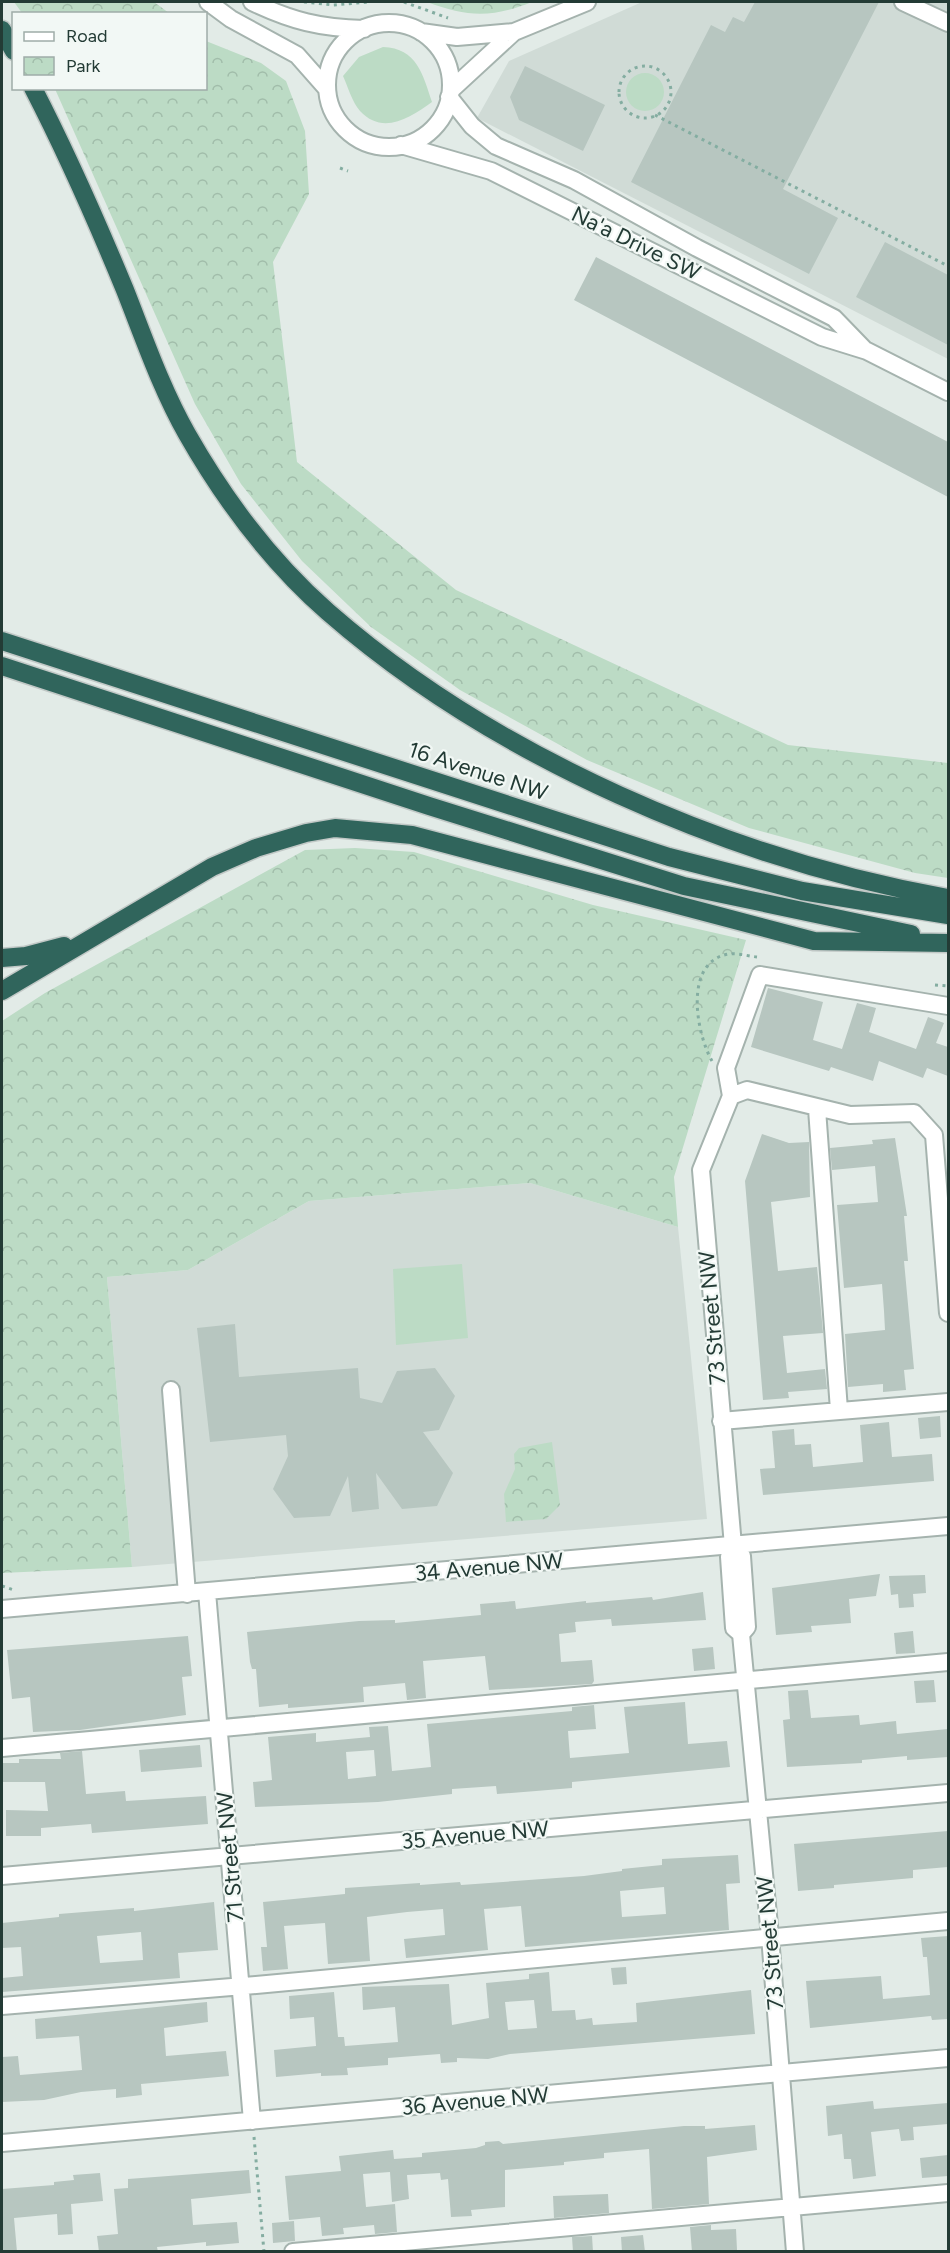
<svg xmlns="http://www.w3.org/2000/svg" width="950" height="2253" viewBox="0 0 950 2253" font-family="Figtree,sans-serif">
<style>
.built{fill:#d0dbd6}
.grass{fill:#bcdbc5}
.park{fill:url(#park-crowns)}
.building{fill:#b7c6c0;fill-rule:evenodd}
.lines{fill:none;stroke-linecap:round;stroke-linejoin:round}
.minor-casing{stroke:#a5b3ae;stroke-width:20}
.highway-casing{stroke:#c1c8c6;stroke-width:21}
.path{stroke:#84ada1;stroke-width:3;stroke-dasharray:3 4.5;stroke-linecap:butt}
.minor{stroke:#fff;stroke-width:16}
.highway{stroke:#30655c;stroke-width:18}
.labels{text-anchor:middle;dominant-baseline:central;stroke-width:4.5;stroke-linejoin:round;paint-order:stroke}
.street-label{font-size:22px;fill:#233b35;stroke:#f2f8f5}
</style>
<defs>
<pattern id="park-crowns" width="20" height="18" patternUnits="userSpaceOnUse" patternTransform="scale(1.5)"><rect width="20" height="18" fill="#bcdbc5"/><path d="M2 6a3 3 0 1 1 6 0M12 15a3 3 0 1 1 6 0" fill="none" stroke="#a1bdaa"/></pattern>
</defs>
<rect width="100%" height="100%" fill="#e2ebe7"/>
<!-- built -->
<path class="built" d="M 642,2 L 948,2 L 948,359 L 477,118 L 509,61 Z
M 530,1183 L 678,1227 L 707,1519 L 132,1567 L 107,1277 L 188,1270 L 309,1201 Z"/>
<!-- grass -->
<path class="grass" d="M 383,47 C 417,48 423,75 432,102 C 411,117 383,136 360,111 C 352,102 348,87 343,76 L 359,57 Z
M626 92a19 19 0 1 1 38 0a19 19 0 1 1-38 0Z
M 462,1264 L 468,1338 L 396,1345 L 393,1269 Z"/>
<!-- park -->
<path class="park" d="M 14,2 L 154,2 L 169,13 L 22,13 Z
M 427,2 L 532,2 C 492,18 467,17 427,2 Z
M 206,41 L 261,63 L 286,81 L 305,131 L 309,194 L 273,262 L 297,462 L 456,590 L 788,745 L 948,763 L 948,878 L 915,873 L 749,828 L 587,760 L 460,690 L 371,627 L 302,561 L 241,484 L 195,404 L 55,89 L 206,88 Z
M 355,848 L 414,852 L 593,905 L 746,940 L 674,1177 L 678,1227 L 530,1183 L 309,1201 L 188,1270 L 107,1277 L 132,1567 L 2,1573 L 2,1021 L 45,993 L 305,850 Z
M 552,1442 L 560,1505 L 546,1519 L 506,1522 L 504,1494 L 515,1469 L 514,1454 L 519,1448 Z"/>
<!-- building -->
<path class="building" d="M 755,2 L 879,2 L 783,189 L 838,218 L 809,274 L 631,182 L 711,25 L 725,32 L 733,17 L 744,22 Z
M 525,66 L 605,105 L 583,151 L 519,120 L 510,97 Z
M 885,242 L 948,275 L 948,345 L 856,297 Z
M 596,257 L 948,442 L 948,497 L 574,300 Z
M 768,988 L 823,1002 L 813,1040 L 842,1049 L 857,1003 L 876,1008 L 869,1032 L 916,1049 L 928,1017 L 944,1023 L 936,1043 L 948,1047 L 948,1076 L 927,1068 L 923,1078 L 879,1061 L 873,1081 L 831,1067 L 829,1071 L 751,1047 Z
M 762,1134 L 789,1143 L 809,1142 L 810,1197 L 771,1202 L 778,1271 L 817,1267 L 819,1287 L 823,1333 L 783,1336 L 787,1373 L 825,1369 L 827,1389 L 788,1392 L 789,1398 L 763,1400 L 745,1181 Z
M 895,1138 L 907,1216 L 904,1216 L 908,1261 L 904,1261 L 914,1369 L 904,1370 L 906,1390 L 883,1392 L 883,1384 L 848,1387 L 845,1334 L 885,1330 L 884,1311 L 882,1284 L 844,1288 L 837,1205 L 878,1202 L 875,1166 L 832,1170 L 830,1148 L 873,1144 L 872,1140 Z
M 235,1324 L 239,1377 L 358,1368 L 360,1398 L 382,1403 L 397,1371 L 435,1368 L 455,1396 L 439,1430 L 423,1432 L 453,1473 L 437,1506 L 402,1509 L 376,1473 L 379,1509 L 352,1512 L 348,1476 L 330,1516 L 294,1518 L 273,1489 L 288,1456 L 286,1435 L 210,1442 L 197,1328 Z
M 940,1416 L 941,1437 L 920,1439 L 918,1418 Z
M 889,1422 L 892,1457 L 932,1454 L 934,1481 L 763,1495 L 760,1469 L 775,1468 L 772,1431 L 794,1429 L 795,1445 L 811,1444 L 813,1467 L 863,1462 L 860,1425 Z
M 880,1574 L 876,1596 L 849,1599 L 851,1623 L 811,1626 L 812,1632 L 776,1635 L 772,1588 Z
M 925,1575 L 926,1593 L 913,1594 L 914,1607 L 899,1608 L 898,1594 L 891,1595 L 889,1576 Z
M 703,1592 L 706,1620 L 612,1626 L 611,1619 L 575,1622 L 576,1632 L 559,1634 L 561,1662 L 592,1660 L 594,1681 L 592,1684 L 489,1690 L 485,1656 L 423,1661 L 426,1698 L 407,1700 L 405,1683 L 363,1687 L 364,1702 L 288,1708 L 288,1704 L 259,1707 L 256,1669 L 252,1669 L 250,1662 L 247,1632 L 359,1621 L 395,1620 L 395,1623 L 481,1615 L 480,1604 L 515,1601 L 516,1609 L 586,1601 L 586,1603 L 652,1597 L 653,1600 Z
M 913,1631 L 915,1653 L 896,1654 L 894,1633 Z
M 188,1636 L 192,1676 L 182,1677 L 186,1715 L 80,1730 L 33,1732 L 30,1697 L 12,1699 L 7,1650 Z
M 713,1647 L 715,1669 L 694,1671 L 692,1649 Z
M 934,1680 L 936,1702 L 916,1703 L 914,1681 Z
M 808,1690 L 811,1718 L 859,1715 L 860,1725 L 896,1721 L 897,1734 L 948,1729 L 948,1757 L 907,1760 L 907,1756 L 862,1760 L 862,1763 L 787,1767 L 783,1720 L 790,1719 L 788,1691 Z
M 685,1702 L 688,1744 L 727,1741 L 730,1767 L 572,1782 L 572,1788 L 536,1791 L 497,1794 L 496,1786 L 452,1789 L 452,1794 L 378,1802 L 255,1807 L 253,1782 L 272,1780 L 268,1737 L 316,1733 L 316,1742 L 370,1737 L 369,1727 L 388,1726 L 392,1771 L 431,1767 L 427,1724 L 572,1711 L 572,1707 L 594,1705 L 596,1729 L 568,1731 L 570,1758 L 629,1753 L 624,1707 ZM 374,1750 L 376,1776 L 348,1779 L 346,1752 Z
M 200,1745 L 202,1767 L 141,1772 L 139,1750 Z
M 82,1751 L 86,1794 L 125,1791 L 126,1801 L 206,1796 L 208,1824 L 92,1833 L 91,1824 L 41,1828 L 41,1836 L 6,1836 L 6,1810 L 48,1811 L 45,1782 L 2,1782 L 2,1763 L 19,1763 L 19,1759 L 61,1759 L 60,1753 Z
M 948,1831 L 948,1867 L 913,1870 L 913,1878 L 834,1885 L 834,1888 L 798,1891 L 794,1844 Z
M 738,1855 L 740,1883 L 726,1884 L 729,1930 L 525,1947 L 521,1906 L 484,1909 L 488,1950 L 406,1958 L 404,1939 L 445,1935 L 443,1909 L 407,1912 L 367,1917 L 370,1961 L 328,1964 L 325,1923 L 284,1926 L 288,1969 L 263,1971 L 261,1947 L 267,1947 L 263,1902 L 345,1894 L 345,1888 L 420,1883 L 420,1885 L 460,1882 L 461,1885 L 584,1876 L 622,1871 L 622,1869 L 662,1865 L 662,1859 ZM 664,1887 L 666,1914 L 622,1917 L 620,1891 Z
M 214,1902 L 218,1950 L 178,1953 L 180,1978 L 2,1992 L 2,1978 L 23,1976 L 21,1947 L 2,1948 L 2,1923 L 59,1917 L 59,1914 L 134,1908 L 134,1911 ZM 141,1932 L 143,1960 L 100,1963 L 97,1936 Z
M 948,1936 L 948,2019 L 932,2020 L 931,2016 L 810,2028 L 806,1981 L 881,1976 L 883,1999 L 930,1995 L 927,1957 L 923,1957 L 921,1938 Z
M 626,1967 L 627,1984 L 613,1985 L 611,1968 Z
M 549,1972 L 552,2011 L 575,2010 L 576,2020 L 592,2018 L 593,2025 L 637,2022 L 636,2003 L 751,1990 L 755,2034 L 510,2054 L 488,2059 L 457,2058 L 457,2062 L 441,2063 L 440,2054 L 388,2058 L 388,2065 L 347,2068 L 348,2075 L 321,2076 L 321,2073 L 276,2077 L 274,2050 L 316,2046 L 314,2017 L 290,2019 L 289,1996 L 334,1992 L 338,2037 L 344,2037 L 345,2046 L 398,2042 L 395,2007 L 363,2010 L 362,1987 L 449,1984 L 452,2025 L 489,2018 L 486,1983 L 529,1979 L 529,1974 ZM 534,2000 L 537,2028 L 508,2030 L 505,2002 Z
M 207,2002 L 208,2022 L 164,2028 L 166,2056 L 226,2051 L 229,2076 L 141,2084 L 142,2095 L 116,2098 L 116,2089 L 81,2092 L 44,2100 L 2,2102 L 2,2057 L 18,2056 L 20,2075 L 82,2070 L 79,2036 L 36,2039 L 35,2019 Z
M 873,2101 L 874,2109 L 948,2103 L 948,2124 L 913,2127 L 914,2140 L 901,2141 L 899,2129 L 871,2132 L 876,2176 L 853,2179 L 851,2159 L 844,2159 L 842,2134 L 828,2136 L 826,2106 Z
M 755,2125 L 757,2150 L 707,2157 L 709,2204 L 652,2209 L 649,2149 L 604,2153 L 604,2158 L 564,2162 L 564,2165 L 505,2170 L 505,2207 L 471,2210 L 472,2216 L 451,2217 L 448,2179 L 441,2180 L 440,2173 L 407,2175 L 409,2199 L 392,2202 L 390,2172 L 363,2174 L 366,2207 L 395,2204 L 397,2232 L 375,2234 L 374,2225 L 343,2228 L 344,2234 L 322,2236 L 320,2217 L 289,2220 L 285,2176 L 341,2171 L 339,2156 L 393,2150 L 394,2159 L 422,2157 L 422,2153 L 476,2148 L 485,2145 L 485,2142 L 499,2141 L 503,2144 L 684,2126 L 705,2126 L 705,2129 Z
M 948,2155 L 948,2176 L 922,2178 L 920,2158 Z
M 249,2170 L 251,2193 L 191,2199 L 193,2225 L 237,2222 L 239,2243 L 206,2246 L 206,2242 L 157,2247 L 158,2252 L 99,2252 L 97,2236 L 118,2234 L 114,2189 L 128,2188 L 128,2179 Z
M 100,2173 L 103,2201 L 71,2204 L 73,2234 L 58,2235 L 57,2214 L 14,2218 L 17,2252 L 2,2252 L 2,2189 L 54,2185 L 54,2182 L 74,2180 L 73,2175 Z
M 608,2194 L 609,2213 L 554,2218 L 553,2196 Z
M 294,2221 L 295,2241 L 273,2243 L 272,2223 Z
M 711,2225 L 711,2230 L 736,2229 L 737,2250 L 692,2252 L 690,2227 Z
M 643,2235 L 645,2252 L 622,2252 L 621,2237 Z
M 592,2236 L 593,2252 L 573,2252 L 572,2237 Z"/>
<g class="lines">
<!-- minor casing -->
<g class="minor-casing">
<path id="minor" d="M 208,2 L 231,19 L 297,55 L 327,89
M 252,2 C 292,21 320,28 364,29
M 903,2 L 948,23
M327 85a62 62 0 1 1 124 0a62 62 0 1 1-124 0Z
M 421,32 L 457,37 L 514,32 L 587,2
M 451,90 L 514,32
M 449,97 L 472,126 L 496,146 L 574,180 L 697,248 L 834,318 L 864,349
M 401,145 L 491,171 L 822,337 L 867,351 L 948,392
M 731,1096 L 701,1170 L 733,1546 L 729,1557 L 734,1628 L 741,1634
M 731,1096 L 747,1090 L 850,1115 L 914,1113 L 934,1135 L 948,1313
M 731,1096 L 726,1068 L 760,975 L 948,1006
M 817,1109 L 839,1410
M 171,1390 L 187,1594
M 721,1421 L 948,1402
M 733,1546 L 742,1556 L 747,1627 L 741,1634 L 770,1936 L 795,2252
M 207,1592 L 252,2121
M 2,1609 L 948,1526
M 2,1748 L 948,1662
M 2,1876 L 948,1793
M 2,2006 L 256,1985 L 948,1921
M 2,2143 L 948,2058
M 293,2252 L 948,2193"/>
</g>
<!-- highway casing -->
<g class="highway-casing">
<path id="highway" d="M 2,30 L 14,51
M 33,88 C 67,154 97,222 125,290 C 144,338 161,388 187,434 C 224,499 271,562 328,612 C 494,757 732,860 948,898
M 2,641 L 669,857 L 802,891 L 948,915
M 2,666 L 429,806 L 684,886 L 911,934
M 2,958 L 26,956 L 64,946
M 2,991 L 212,867 L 256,848 L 306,833 L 335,828 L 412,835 L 814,941 L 948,943"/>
</g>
<!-- path -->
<path class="path" d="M 304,2 L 333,5 L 370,2
M 404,2 L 448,18
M619 92a26 26 0 1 1 52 0a26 26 0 1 1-52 0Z
M 655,115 L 948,266
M 340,168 L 348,171
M 935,985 L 948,986
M 712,1061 C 696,1033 683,961 729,954 C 738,953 748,956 757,957
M 2,1586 L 14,1590
M 254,2137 L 264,2252"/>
<!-- minor -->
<use href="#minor" class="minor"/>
<!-- highway -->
<use href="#highway" class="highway"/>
</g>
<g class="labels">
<!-- street labels -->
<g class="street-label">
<text transform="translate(636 243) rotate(26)">Na'a Drive SW</text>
<text transform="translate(478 771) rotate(18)">16 Avenue NW</text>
<text transform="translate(712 1318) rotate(-95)">73 Street NW</text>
<text transform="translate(489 1567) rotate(-5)">34 Avenue NW</text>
<text transform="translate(475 1835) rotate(-5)">35 Avenue NW</text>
<text transform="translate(230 1857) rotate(-95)">71 Street NW</text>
<text transform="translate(770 1943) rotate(-95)">73 Street NW</text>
<text transform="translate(475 2101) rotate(-5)">36 Avenue NW</text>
</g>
</g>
<!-- border -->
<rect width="950" height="2253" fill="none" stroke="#233b35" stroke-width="6"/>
<!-- legend -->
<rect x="12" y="12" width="195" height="78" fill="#f2f8f5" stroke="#9faca8" stroke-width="1.5"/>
<rect x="24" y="32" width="30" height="9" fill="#ffffff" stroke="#9faca8" stroke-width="1.5"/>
<text x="66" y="42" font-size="18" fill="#233b35">Road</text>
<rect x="24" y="57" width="30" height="18" fill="url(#park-crowns)" stroke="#9faca8" stroke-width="1.5"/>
<text x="66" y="72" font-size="18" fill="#233b35">Park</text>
</svg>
